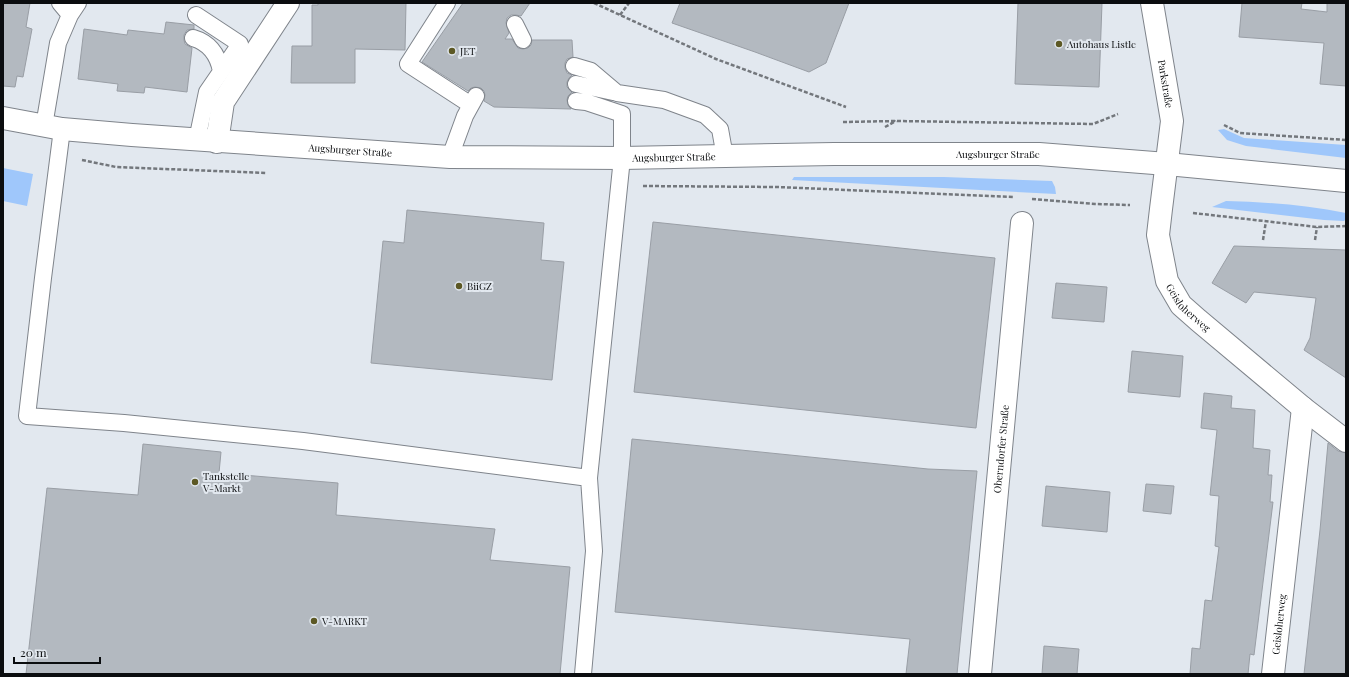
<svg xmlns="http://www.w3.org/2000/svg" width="1349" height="677" viewBox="0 0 1349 677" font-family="'Playfair Display',serif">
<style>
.green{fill:#9fc7fb}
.building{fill:#b3b9c0;stroke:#999ea5}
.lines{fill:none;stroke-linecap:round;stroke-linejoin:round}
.lane-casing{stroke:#7f848b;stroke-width:18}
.street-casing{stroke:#7f848b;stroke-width:24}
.secondary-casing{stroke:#7f848b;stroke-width:24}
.path{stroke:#73777c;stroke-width:2.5;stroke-dasharray:4 2;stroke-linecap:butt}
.lane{stroke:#fff;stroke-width:16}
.street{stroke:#fff;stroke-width:22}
.secondary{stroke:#fff;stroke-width:22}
.poi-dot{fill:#5c5824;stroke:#e2e8ef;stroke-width:1.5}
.labels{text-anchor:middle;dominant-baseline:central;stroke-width:4;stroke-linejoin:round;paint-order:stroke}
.poi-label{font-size:10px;fill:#0b0d0f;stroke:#e2e8ef;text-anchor:start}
.street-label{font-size:10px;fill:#0b0d0f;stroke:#e2e8ef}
</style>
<rect width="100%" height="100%" fill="#e2e8ef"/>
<!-- green -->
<path class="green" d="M 1224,129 L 1244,138 L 1346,145 L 1346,158 L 1246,146 L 1227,140 L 1218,130 Z
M 3,168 L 33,174 L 27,206 L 3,201 Z
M 794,177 L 944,177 L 1052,181 L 1055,187 L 1056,194 L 792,180 Z
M 1226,201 C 1266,202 1306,205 1346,213 L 1346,219 L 1344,221 L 1324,220 L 1212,207 Z"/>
<!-- building -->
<path class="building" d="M 3,3 L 30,3 L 26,27 L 32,29 L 23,77 L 17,76 L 15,87 L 3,86 Z
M 318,3 L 406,3 L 405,50 L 355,49 L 355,83 L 291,83 L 292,46 L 312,46 L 312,5 L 318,5 Z
M 463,3 L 530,3 L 521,16 L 516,15 L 511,15 L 507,18 L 506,23 L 509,33 L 505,39 L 512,39 L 518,48 L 523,49 L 528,48 L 531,45 L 532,40 L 572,40 L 573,57 L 567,59 L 565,63 L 565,68 L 567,73 L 572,75 L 569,78 L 567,82 L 567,87 L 572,92 L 568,96 L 567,100 L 568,105 L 571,109 L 494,107 L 484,101 L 485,95 L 484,91 L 481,88 L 475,87 L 471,88 L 468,91 L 422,62 Z
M 680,3 L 849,3 L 826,63 L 809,72 L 755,52 L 672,23 Z
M 1018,3 L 1102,3 L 1099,87 L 1015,84 Z
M 1242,3 L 1302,3 L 1301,9 L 1327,12 L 1327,3 L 1346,3 L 1346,86 L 1320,84 L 1324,43 L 1239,37 Z
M 166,22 L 194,25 L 194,29 L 187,30 L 184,35 L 184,40 L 185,44 L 192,48 L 187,92 L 145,87 L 144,93 L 117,91 L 118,84 L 78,79 L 84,29 L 127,35 L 128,30 L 164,34 Z
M 407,210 L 544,223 L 541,260 L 564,262 L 552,380 L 371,363 L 383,241 L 404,243 Z
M 653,222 L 995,258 L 976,428 L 634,392 Z
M 1234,246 L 1346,250 L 1346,378 L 1304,350 L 1310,338 L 1316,298 L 1254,292 L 1246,303 L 1212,283 Z
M 1056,283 L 1107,287 L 1104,322 L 1052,318 Z
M 1132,351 L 1183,356 L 1180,397 L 1128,392 Z
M 1204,393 L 1232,396 L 1231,408 L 1255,410 L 1253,448 L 1270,450 L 1268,475 L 1272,475 L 1270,502 L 1273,502 L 1254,655 L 1250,654 L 1248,674 L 1190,674 L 1192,648 L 1200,649 L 1205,600 L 1212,601 L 1219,547 L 1215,546 L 1219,496 L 1210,495 L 1217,430 L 1201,428 Z
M 632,439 L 928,469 L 977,471 L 957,674 L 906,674 L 910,639 L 615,612 Z
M 1328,443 L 1338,451 L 1346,453 L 1346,674 L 1304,674 L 1320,530 Z
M 143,444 L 221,452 L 219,473 L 338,483 L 336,515 L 495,529 L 490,560 L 570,567 L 560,674 L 26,674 L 47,488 L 138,495 Z
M 1146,484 L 1174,486 L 1171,514 L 1143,511 Z
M 1046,486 L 1110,492 L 1107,532 L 1042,526 Z
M 1044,646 L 1079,649 L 1077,674 L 1042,674 Z"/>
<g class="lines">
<!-- lane casing -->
<g class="lane-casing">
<path id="lane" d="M 60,3 L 70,15
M 447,3 L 408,64 L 471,105
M 196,15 L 240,44 L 207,92 L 197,140
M 515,24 L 523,40
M 193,38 C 210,43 218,55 221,71
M 574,66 L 591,71 L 617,93 L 664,100 L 705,115 L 720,129 L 725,157
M 576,84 L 613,92
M 44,126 L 58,43 L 70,15 L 78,3
M 62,129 L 43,278 L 27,416 L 124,423 L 303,441 L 589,478 L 622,158 L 622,114 L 586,102 L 576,101
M 450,157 L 465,116 L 476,96
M 583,674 L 594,551 L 589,478"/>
</g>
<!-- street casing -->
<g class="street-casing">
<g id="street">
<path id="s1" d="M 1152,3 L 1172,121 L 1161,209 L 1158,235 L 1167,281 L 1181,305 L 1198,320 L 1303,408 L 1346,441"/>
<path d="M 217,142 L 223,102 L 288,3"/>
<path id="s2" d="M 980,674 L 1022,223"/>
<path id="s3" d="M 1273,674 L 1303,408"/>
</g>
</g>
<!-- secondary casing -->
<g class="secondary-casing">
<g id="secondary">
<path id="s4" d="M 3,118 L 62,129 L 132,135 L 450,157 L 622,158 L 834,154 L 1039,154 L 1167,164 L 1346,181"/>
</g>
</g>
<!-- path -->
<path class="path" d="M 594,3 L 716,59 L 846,107
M 620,15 L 629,3
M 843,122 L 897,121 L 1093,124 L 1118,114
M 1224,125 L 1240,133 L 1346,140
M 885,127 L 896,121
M 82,160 L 116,167 L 266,173
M 643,186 L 777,187 L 1013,197
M 1032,199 L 1095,204 L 1130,205
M 1193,213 L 1317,227 L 1346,226
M 1263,240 L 1266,221
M 1315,240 L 1317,227"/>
<!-- lane -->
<use href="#lane" class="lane"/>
<!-- street -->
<use href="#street" class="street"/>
<!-- secondary -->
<use href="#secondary" class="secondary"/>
</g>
<!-- markers -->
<g class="poi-dot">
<circle cx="1059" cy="44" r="4"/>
<circle cx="452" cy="51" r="4"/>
<circle cx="459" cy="286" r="4"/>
<circle cx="195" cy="482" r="4"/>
<circle cx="314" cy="621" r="4"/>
</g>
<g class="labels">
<!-- poi labels -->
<g class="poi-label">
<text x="1067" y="44">Autohaus Listle</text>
<text x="460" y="51">JET</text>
<text x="467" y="286">BiiGZ</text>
<text x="203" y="476">Tankstelle<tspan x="203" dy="12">V-Markt</tspan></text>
<text x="322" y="621">V-MARKT</text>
</g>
<!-- street labels -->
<g class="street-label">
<text stroke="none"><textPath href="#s1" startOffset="82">Parkstraße</textPath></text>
<text stroke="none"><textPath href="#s4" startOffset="349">Augsburger Straße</textPath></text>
<text stroke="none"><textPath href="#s4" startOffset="997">Augsburger Straße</textPath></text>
<text stroke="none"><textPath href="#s4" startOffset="673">Augsburger Straße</textPath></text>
<text stroke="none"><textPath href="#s1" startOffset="316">Geisloherweg</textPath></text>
<text stroke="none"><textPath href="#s2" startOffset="226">Oberndorfer Straße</textPath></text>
<text stroke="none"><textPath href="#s3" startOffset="50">Geisloherweg</textPath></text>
</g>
</g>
<!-- border -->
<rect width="1349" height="677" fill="none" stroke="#0b0d0f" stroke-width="8"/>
<!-- scale -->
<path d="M14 657v6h86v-6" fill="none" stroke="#0b0d0f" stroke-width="2"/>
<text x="20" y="657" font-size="12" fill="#0b0d0f" stroke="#e2e8ef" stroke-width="3" paint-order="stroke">20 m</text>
</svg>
